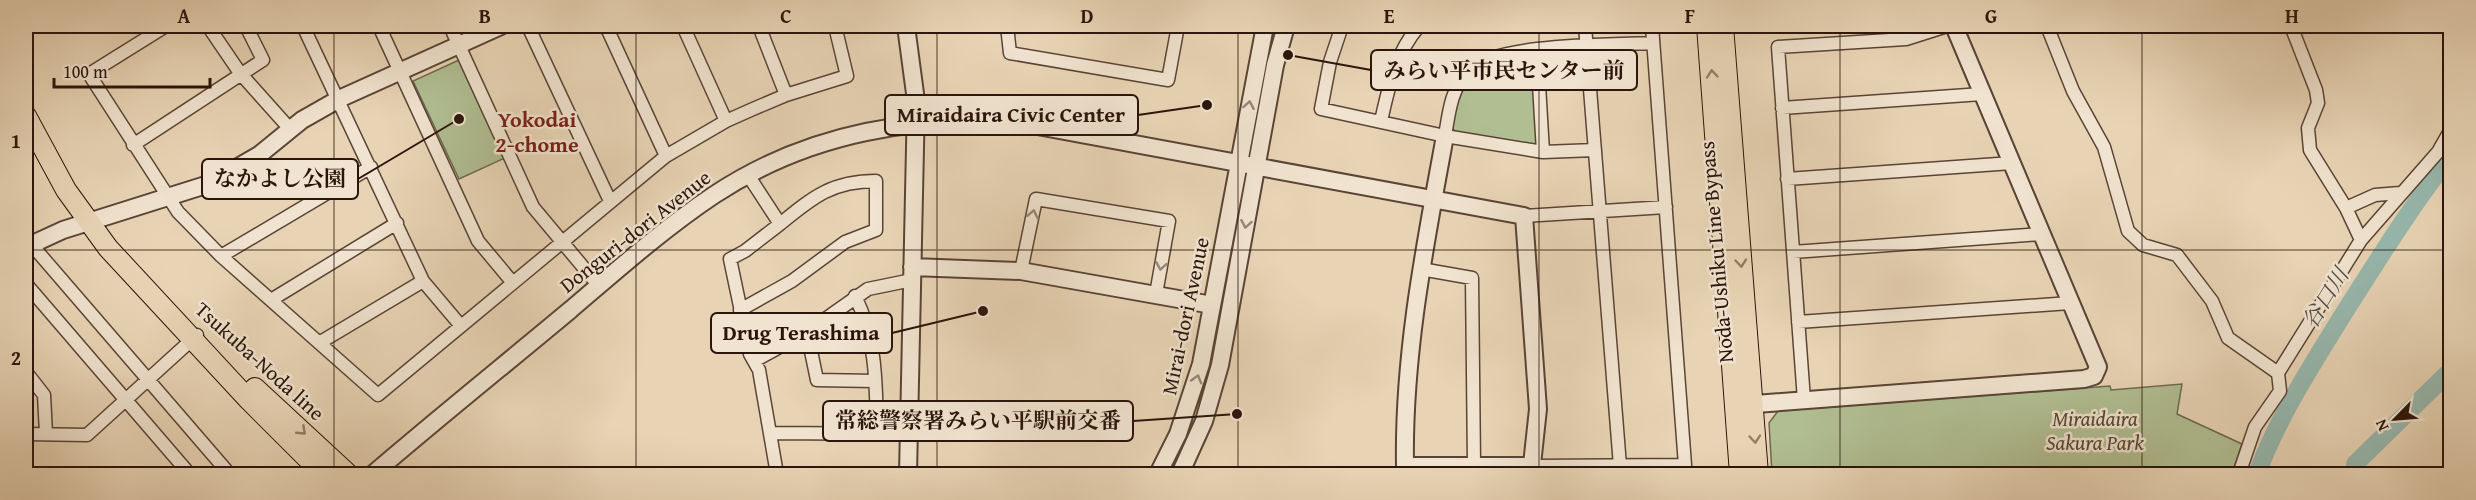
<svg xmlns="http://www.w3.org/2000/svg" width="2476" height="500" viewBox="0 0 2476 500" font-family="'Gentium Book Plus','Noto Serif JP',serif">
<style>
.green{fill:#b0be92;stroke:#6e694e;stroke-width:1.5}
.lines{fill:none;stroke-linecap:round;stroke-linejoin:round}
.river{stroke:#97b8ae;stroke-width:18}
.minor-casing{stroke:#5a4436;stroke-width:15}
.tertiary-casing{stroke:#5a4436;stroke-width:20}
.primary-casing{stroke:#2b140b;stroke-width:22}
.minor{stroke:#f0e3cf;stroke-width:12}
.tertiary{stroke:#f0e3cf;stroke-width:16}
.primary{stroke:#e8d4b5;stroke-width:20}
.oneway{stroke:#937e68}
.oneway2{stroke:#978677}
.grid{fill:none;stroke:#2b140b;stroke-width:1.5;stroke-opacity:0.55}
.labels{text-anchor:middle;dominant-baseline:central;stroke-width:5;stroke-linejoin:round;paint-order:stroke}
.street-label{font-size:21px;fill:#2b140b;stroke:#f0e3cf}
.park-label{font-size:21px;font-style:italic;fill:#534734;stroke:#f0e3cf}
.neighbourhood-label{font-size:22px;font-weight:bold;fill:#7a1f14;stroke:#f0e3cf}
.water-label{font-size:22px;font-style:italic;fill:#514d44;stroke:#f0e3cf}
.leader{fill:none;stroke:#2b140b;stroke-width:2}
.callout-dot{fill:#2b140b;stroke:#f0e3cf;stroke-width:2}
.callout{fill:#f0e3cf;stroke:#2b140b;stroke-width:2}
.callout-label{font-size:22px;text-anchor:middle;font-weight:bold;fill:#2b140b}
.neatline{fill:none;stroke:#2b140b;stroke-width:2}
.grid-label{font-size:20px;text-anchor:middle;font-weight:bold;fill:#2b140b}
</style>
<rect width="100%" height="100%" fill="#e8d4b5"/>
<filter id="stains"><feTurbulence type="fractalNoise" baseFrequency=".00333" numOctaves="4"/><feColorMatrix values="0 0 0 0 .2 0 0 0 0 .09 0 0 0 0 .02 0 0 0 .5 -.17"/></filter>
<radialGradient id="worn" r=".72"><stop offset=".6" stop-color="#630" stop-opacity="0"/><stop offset="1" stop-color="#630" stop-opacity=".3"/></radialGradient>
<!-- green -->
<path class="green" d="M 1528,57 L 1534,62 L 1541,142 L 1534,148 L 1455,132 L 1451,124 C 1462,75 1477,61 1528,57 Z
M 459,60 L 505,158 L 459,179 L 413,81 Z
M 2182,384 L 2177,414 L 2242,444 L 2232,474 L 1772,474 L 1769,423 L 1778,411 L 2110,386 L 2111,390 Z"/>
<g class="lines">
<!-- river -->
<path class="river" d="M 2355,464 L 2450,371
M 2257,474 C 2278,417 2312,365 2344,313 C 2378,260 2411,206 2450,157"/>
<!-- minor casing -->
<g class="minor-casing">
<path id="minor" d="M 166,26 L 89,74 L 178,212 L 221,256 L 378,395 L 666,156 L 726,121 L 753,109 L 786,95 L 847,76 L 835,26
M 208,26 L 240,73 L 290,129
M 303,26 L 423,281 L 461,326
M 379,26 L 478,241 L 513,283
M 450,26 L 533,207 L 599,286
M 528,26 L 610,201
M 606,26 L 666,156
M 683,26 L 726,121
M 759,26 L 786,95
M 1007,26 L 1010,53 L 1168,80 L 1178,26
M 1342,26 L 1330,62 L 1321,109 L 1445,136 L 1543,152 L 1595,150
M 1585,26 L 1620,466
M 2047,26 L 2073,91 L 2104,147 L 2128,231 L 2143,245 L 2177,255 L 2212,301 L 2228,338 L 2278,373 L 2361,240 L 2346,208 L 2310,150 L 2308,128 L 2318,103 L 2316,90 L 2291,26
M 1537,51 L 1543,152
M 1782,108 L 1982,94
M 1381,121 C 1389,86 1395,54 1419,26
M 1445,136 C 1449,112 1451,89 1468,71 C 1494,43 1613,45 1653,43
M 133,145 L 263,60 L 246,26
M 748,175 L 780,224 L 745,251 L 730,259 L 750,354 L 759,370 L 777,474
M 1787,179 L 2012,163
M 2346,208 L 2375,195 L 2400,193
M 1524,216 L 1666,207
M 2361,240 L 2438,152 L 2450,131
M 31,244 L 226,470 L 226,474
M 1793,252 L 2041,234
M 221,256 L 371,167
M 1421,269 L 1472,278 L 1474,465
M 1021,271 L 1036,199 L 1169,221 L 1156,294
M 26,284 L 186,470 L 186,474
M 855,296 C 877,340 876,386 877,434
M 271,300 L 397,223
M 740,310 L 792,281 L 845,242 L 876,230 L 876,181 C 832,181 813,197 780,224
M 1798,322 L 2070,303
M 807,332 L 817,380 L 875,381
M 319,343 L 423,281
M 754,361 L 807,332 L 868,289 L 912,280
M 26,372 L 44,395 L 46,434
M 1804,400 L 1778,47 L 1906,39 L 1947,26
M 772,433 L 909,434
M 26,434 L 87,435 L 197,335
M 1533,466 L 1685,465 L 1652,26
M 2239,474 L 2255,427 L 2280,391 L 2278,373"/>
</g>
<!-- tertiary casing -->
<g class="tertiary-casing">
<path id="tertiary" d="M 906,26 L 916,101 L 908,474
M 1445,136 C 1425,245 1403,355 1405,466 L 1533,466
M 26,247 L 63,230 L 209,184 L 259,155 L 302,120 L 339,99 L 501,26
M 912,267 L 1021,271 L 1212,305
M 1742,405 L 2084,379 L 2094,376 L 2098,367 L 1954,26
M 373,474 C 437,419 503,366 569,311 C 616,271 663,229 714,195 C 809,132 920,113 1032,125 L 1524,216 L 1538,409 L 1531,474
M 1158,474 L 1178,434 L 1201,364 L 1265,26
M 1180,474 L 1204,421 L 1220,365 L 1275,65 L 1286,26"/>
</g>
<!-- primary casing -->
<g class="primary-casing">
<path id="primary" d="M 1707,26 L 1740,474
M 1723,26 L 1758,474
M 26,116 L 66,190 L 108,248 L 248,399 L 323,474
M 255,388 L 348,474"/>
</g>
<!-- minor -->
<use href="#minor" class="minor"/>
<!-- tertiary -->
<use href="#tertiary" class="tertiary"/>
<!-- primary -->
<use href="#primary" class="primary"/>
</g>
<!-- one-way arrows -->
<defs><path id="oneway-chevron" d="M-2-3.5L2.5 0L-2 3.5" fill="none" stroke-width="1.6" stroke-linecap="round" stroke-linejoin="round" transform="scale(1.5)"/></defs>
<g class="oneway">
<use href="#oneway-chevron" transform="translate(1712 74) rotate(-95)"/>
<use href="#oneway-chevron" transform="translate(1741 263) rotate(85)"/>
<use href="#oneway-chevron" transform="translate(302 431) rotate(43)"/>
<use href="#oneway-chevron" transform="translate(1755 439) rotate(85)"/>
</g>
<g class="oneway2">
<use href="#oneway-chevron" transform="translate(1249 105) rotate(-80)"/>
<use href="#oneway-chevron" transform="translate(1033 214) rotate(-79)"/>
<use href="#oneway-chevron" transform="translate(1246 224) rotate(100)"/>
<use href="#oneway-chevron" transform="translate(1161 266) rotate(100)"/>
<use href="#oneway-chevron" transform="translate(1197 379) rotate(-74)"/>
</g>
<!-- grid -->
<path class="grid" d="M 334,26 L 334,474M 636,26 L 636,474M 937,26 L 937,474M 1238,26 L 1238,474M 1539,26 L 1539,474M 1840,26 L 1840,474M 2142,26 L 2142,474M 26,250 L 2450,250"/>
<g class="labels">
<!-- street labels -->
<g class="street-label">
<text transform="translate(635 231) rotate(-38)">Donguri-dori Avenue</text>
<text transform="translate(1716 252) rotate(-95)">Noda-Ushiku Line Bypass</text>
<text transform="translate(1185 316) rotate(-78)">Mirai-dori Avenue</text>
<text transform="translate(260 361) rotate(42)">Tsukuba-Noda line</text>
</g>
<!-- park labels -->
<g class="park-label">
<text x="2095" y="418">Miraidaira<tspan x="2095" dy="24">Sakura Park</tspan></text>
</g>
<!-- neighbourhood labels -->
<g class="neighbourhood-label">
<text x="537" y="119">Yokodai<tspan x="537" dy="25">2-chome</tspan></text>
</g>
<!-- water labels -->
<g class="water-label">
<text transform="translate(2325 298) rotate(-58)">谷口川</text>
</g>
</g>
<!-- callouts -->
<path class="leader" d="M1288 55L1371 70M1207 105L1138 115M459 119L358 179M983 311L892 333M1237 414L1133 421"/>
<g class="callout-dot">
<circle cx="1288" cy="55" r="6"/>
<circle cx="1207" cy="105" r="6"/>
<circle cx="459" cy="119" r="6"/>
<circle cx="983" cy="311" r="6"/>
<circle cx="1237" cy="414" r="6"/>
</g>
<g class="callout">
<rect x="1371" y="50" width="266" height="40" rx="6"/>
<rect x="885" y="95" width="253" height="40" rx="6"/>
<rect x="202" y="159" width="156" height="40" rx="6"/>
<rect x="711" y="313" width="181" height="40" rx="6"/>
<rect x="823" y="401" width="310" height="40" rx="6"/>
</g>
<g class="callout-label">
<text x="1504" y="78">みらい平市民センター前</text>
<text x="1011" y="122">Miraidaira Civic Center</text>
<text x="280" y="186">なかよし公園</text>
<text x="801" y="340">Drug Terashima</text>
<text x="978" y="428">常総警察署みらい平駅前交番</text>
</g>
<!-- margin -->
<rect width="2476" height="500" fill="none" stroke="#e8d4b5" stroke-width="66"/>
<!-- north arrow -->
<g transform="translate(2395 419) rotate(245)" stroke="#f0e3cf" stroke-width="4.5" paint-order="stroke">
<path d="M0-4.5L10 22L0 15L-10 22Z" fill="#2b140b"/>
<text y="-9" font-size="16" font-weight="bold" text-anchor="middle" fill="#2b140b">N</text>
</g>
<!-- scale -->
<path d="M54 78v9h156v-9" fill="none" stroke="#2b140b" stroke-width="3"/>
<text x="63" y="78" font-size="18" fill="#2b140b" stroke="#f0e3cf" stroke-width="4.5" paint-order="stroke">100 m</text>
<rect x="33" y="33" width="2410" height="434" class="neatline"/>
<g class="grid-label">
<text x="184" y="23">A</text>
<text x="485" y="23">B</text>
<text x="786" y="23">C</text>
<text x="1087" y="23">D</text>
<text x="1389" y="23">E</text>
<text x="1690" y="23">F</text>
<text x="1991" y="23">G</text>
<text x="2292" y="23">H</text>
<text x="16" y="148">1</text>
<text x="16" y="365">2</text>
</g>
<rect width="100%" height="100%" filter="url(#stains)"/>
<rect width="100%" height="100%" fill="url(#worn)"/>
</svg>
